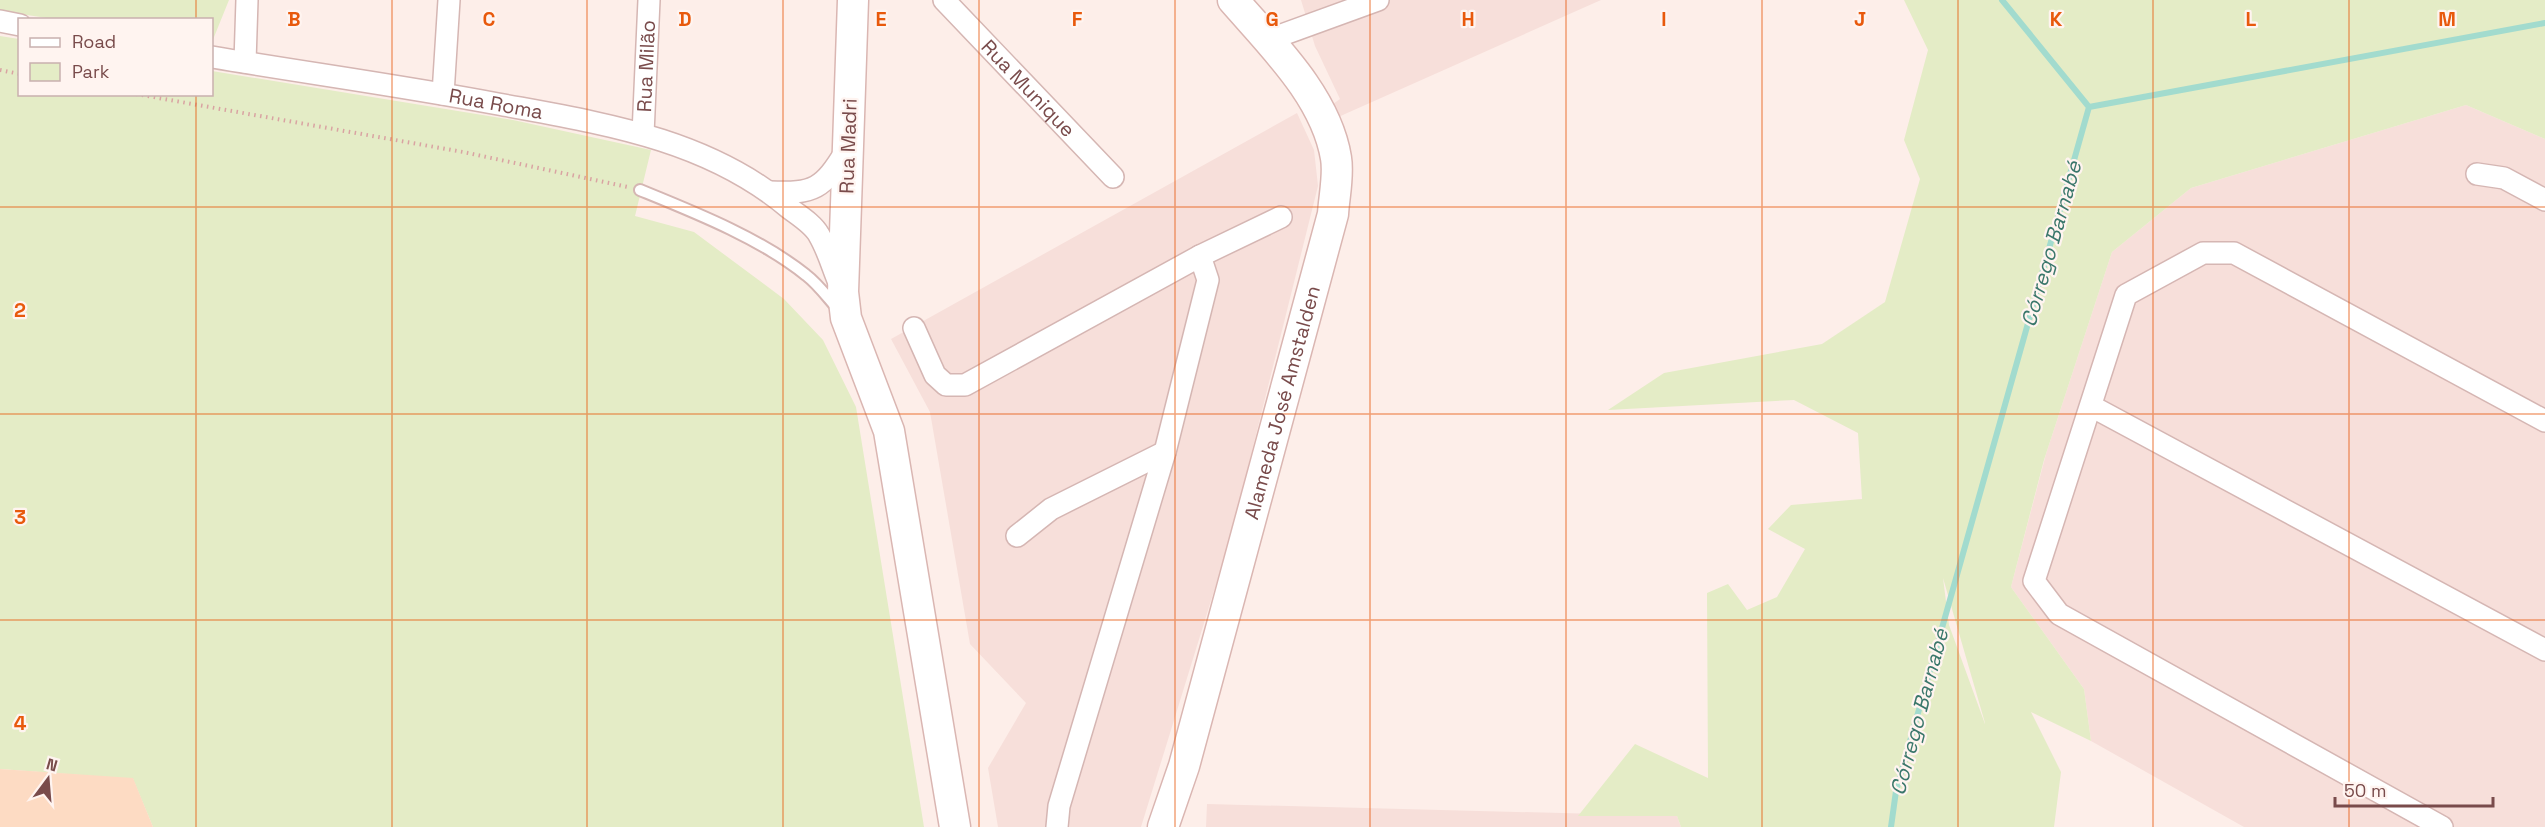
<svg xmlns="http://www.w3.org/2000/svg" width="2545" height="827" viewBox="0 0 2545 827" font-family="'Space Grotesk',sans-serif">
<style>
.residential{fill:#f7dfda}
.green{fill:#e4ecc6;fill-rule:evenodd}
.sand{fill:#fddbc3}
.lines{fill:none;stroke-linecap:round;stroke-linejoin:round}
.stream{stroke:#a2dbce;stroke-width:6}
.lane-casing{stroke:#d5b6b3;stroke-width:14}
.street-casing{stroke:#d5b6b3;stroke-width:24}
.secondary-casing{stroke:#dab6b2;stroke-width:33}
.path{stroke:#d9a3a2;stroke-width:4;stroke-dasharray:1.5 4.5;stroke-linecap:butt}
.lane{stroke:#fff;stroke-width:10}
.street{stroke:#fff;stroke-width:21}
.secondary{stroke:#fff;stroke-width:30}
.grid{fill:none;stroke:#e8590c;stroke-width:1.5;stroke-opacity:0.55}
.labels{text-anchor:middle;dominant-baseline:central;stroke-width:4.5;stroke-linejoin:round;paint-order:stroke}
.street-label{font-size:20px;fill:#794b4b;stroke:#fff4f0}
.water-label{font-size:21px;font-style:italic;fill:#3a776b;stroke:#fff4f0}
.grid-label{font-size:20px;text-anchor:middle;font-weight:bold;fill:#e8590c;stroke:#fff4f0;stroke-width:4.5;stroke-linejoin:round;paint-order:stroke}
</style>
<rect width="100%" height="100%" fill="#fdeee9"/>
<!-- residential -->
<path class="residential" d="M 1301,0 L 1601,0 L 1336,118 L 1333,104 L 1340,99 L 1315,46 Z
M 2466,105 L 2545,139 L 2545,827 L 2244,827 L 2091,741 L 2084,689 L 2011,587 L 2046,454 L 2112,252 L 2191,188 Z
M 1297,113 L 1314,150 L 1318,186 L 1230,539 L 1141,827 L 998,827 L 988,768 L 1026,703 L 970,644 L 930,412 L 891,339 Z
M 1207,804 L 1677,816 L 1681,827 L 1206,827 Z"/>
<!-- green -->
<path class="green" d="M 0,0 L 229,0 L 212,42 L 212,20 L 54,19 L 0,11 Z
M 1904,0 L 2545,0 L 2545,139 L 2466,105 L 2191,188 L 2112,252 L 2044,460 L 2011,587 L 2084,689 L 2091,741 L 2031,712 L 2061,772 L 2054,827 L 1681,827 L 1677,816 L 1578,816 L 1635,744 L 1708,778 L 1707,593 L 1728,584 L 1747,610 L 1777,597 L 1805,549 L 1768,529 L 1791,505 L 1862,499 L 1858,433 L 1794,400 L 1608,410 L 1664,373 L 1822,344 L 1885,302 L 1920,179 L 1904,140 L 1928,50 ZM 1943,578 L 1985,723 L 1985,724 L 1949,625 Z
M 0,36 L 19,39 L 20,94 L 212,94 L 212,71 L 513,120 L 651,150 L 635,216 L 694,232 L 784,299 L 823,340 L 856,407 L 924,827 L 153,827 L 133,779 L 0,769 Z"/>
<!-- sand -->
<path class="sand" d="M 0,769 L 133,778 L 153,827 L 0,827 Z"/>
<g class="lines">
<!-- stream -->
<path class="stream" d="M 2002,0 L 2089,107
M 1891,827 L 1896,791 L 2089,107 L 2545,23"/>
<!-- lane casing -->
<g class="lane-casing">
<path id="lane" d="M 640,190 C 694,212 760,238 806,275 C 818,284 828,298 838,309"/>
</g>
<!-- street casing -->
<g class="street-casing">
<g id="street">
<path id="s1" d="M 944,0 L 1113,177"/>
<path d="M 0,21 L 20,25"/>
<path d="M 1268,40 L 1378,0"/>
<path id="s2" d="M 212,57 C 307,73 403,86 498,104 C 600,123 706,138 789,208 C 798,215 813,224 819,235 C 828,250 833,269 840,285"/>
<path d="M 245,62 L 247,0"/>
<path d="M 443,94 L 449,0"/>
<path id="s3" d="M 643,134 L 649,0"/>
<path d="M 2477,174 L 2504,178 L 2545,200"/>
<path d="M 770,192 C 814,194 823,189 846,151"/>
<path d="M 914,328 L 935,375 L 946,385 L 965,385 L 1200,256 L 1281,217"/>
<path d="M 2091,406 L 2545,650"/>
<path d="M 1017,536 L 1051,509 L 1165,452"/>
<path d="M 1057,827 L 1059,806 L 1165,452 L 1208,280 L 1200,256"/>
<path d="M 2442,827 L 2059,614 L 2034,581 L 2126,295 L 2203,253 L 2234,253 L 2545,421"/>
</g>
</g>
<!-- secondary casing -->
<g class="secondary-casing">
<g id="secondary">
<path d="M 853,0 L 843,292 L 846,318 L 889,431 L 955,827"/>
<path id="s4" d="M 1163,827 L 1184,766 L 1333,214 C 1334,197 1339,175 1336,158 C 1326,97 1273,46 1233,0"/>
</g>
</g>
<!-- path -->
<path class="path" d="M 0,70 L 20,74
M 136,94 L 463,152 L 628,187"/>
<!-- lane -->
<use href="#lane" class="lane"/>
<!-- street -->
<use href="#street" class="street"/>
<!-- secondary -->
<use href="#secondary" class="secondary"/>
</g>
<!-- grid -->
<path class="grid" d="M 196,0 L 196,20M 392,0 L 392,827M 587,0 L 587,827M 783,0 L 783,827M 979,0 L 979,827M 1175,0 L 1175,827M 1370,0 L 1370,827M 1566,0 L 1566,827M 1762,0 L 1762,827M 1958,0 L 1958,827M 2153,0 L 2153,827M 2349,0 L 2349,827M 196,94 L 196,827M 0,207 L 2545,207M 0,414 L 2545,414M 0,620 L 2545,620"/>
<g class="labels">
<!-- street labels -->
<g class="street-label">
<text stroke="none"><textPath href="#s3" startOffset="68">Rua Milão</textPath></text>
<text stroke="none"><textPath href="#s1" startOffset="122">Rua Munique</textPath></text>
<text stroke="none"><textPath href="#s2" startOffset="288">Rua Roma</textPath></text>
<text transform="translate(848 146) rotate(-88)">Rua Madri</text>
<text stroke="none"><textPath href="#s4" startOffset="441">Alameda José Amstalden</textPath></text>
</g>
<!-- water labels -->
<g class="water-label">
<text transform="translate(2051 244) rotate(-74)">Córrego Barnabé</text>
<text transform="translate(1919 712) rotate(-75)">Córrego Barnabé</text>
</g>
</g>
<g class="grid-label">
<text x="294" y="26">B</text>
<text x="489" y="26">C</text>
<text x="685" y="26">D</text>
<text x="881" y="26">E</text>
<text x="1077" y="26">F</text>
<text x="1272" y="26">G</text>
<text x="1468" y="26">H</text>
<text x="1664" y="26">I</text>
<text x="1860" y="26">J</text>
<text x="2056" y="26">K</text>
<text x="2251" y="26">L</text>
<text x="2447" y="26">M</text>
<text x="20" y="317">2</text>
<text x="20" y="524">3</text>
<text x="20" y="730">4</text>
</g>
<!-- legend -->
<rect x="18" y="18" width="195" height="78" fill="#fff4f0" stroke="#c9b0ae" stroke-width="1.5"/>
<rect x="30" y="38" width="30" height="9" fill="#ffffff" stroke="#c9b0ae" stroke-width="1.5"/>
<text x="72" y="48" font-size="18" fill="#794b4b">Road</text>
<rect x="30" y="63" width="30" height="18" fill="#e4ecc6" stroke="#c9b0ae" stroke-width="1.5"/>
<text x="72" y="78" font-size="18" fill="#794b4b">Park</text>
<!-- north arrow -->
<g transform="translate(48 779) rotate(16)" stroke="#fff4f0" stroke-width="4.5" paint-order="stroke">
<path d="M0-4.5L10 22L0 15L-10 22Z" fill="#794b4b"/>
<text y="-9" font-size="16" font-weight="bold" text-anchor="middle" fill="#794b4b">N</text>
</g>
<!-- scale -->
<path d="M2335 797v9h158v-9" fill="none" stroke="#794b4b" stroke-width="3"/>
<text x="2344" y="797" font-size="18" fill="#794b4b" stroke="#fff4f0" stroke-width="4.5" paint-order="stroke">50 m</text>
</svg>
